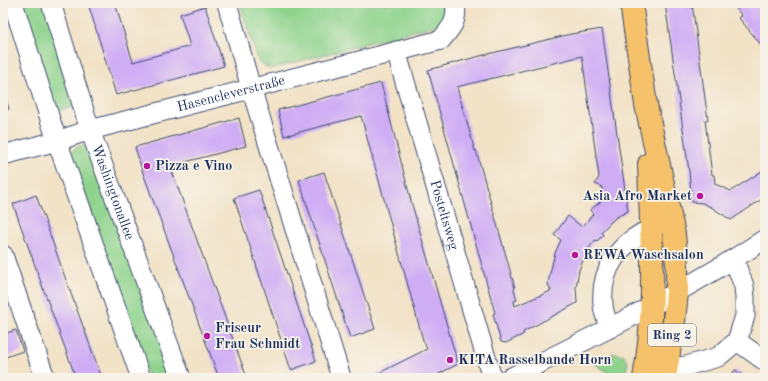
<svg xmlns="http://www.w3.org/2000/svg" width="768" height="381" viewBox="0 0 768 381" font-family="'Old Standard TT',serif">
<style>
.green{fill:#8ed38d;stroke:#548176}
.building{fill:#cfadf5;fill-rule:evenodd}
.lines{fill:none;stroke-linecap:round;stroke-linejoin:round}
.minor-casing{stroke:#3b4a6e;stroke-width:21}
.major-casing{stroke:#3b4a6e;stroke-width:24}
.minor{stroke:#fff;stroke-width:19}
.major{stroke:#f5c16b;stroke-width:22}
.poi-dot{fill:#b5179e;stroke:#f7f3e8;stroke-width:1.5}
.labels{text-anchor:middle;dominant-baseline:central;stroke-width:3.5;stroke-linejoin:round;paint-order:stroke}
.shield{fill:#f7f3e8;stroke:#5d6a87;stroke-width:1}
.shield-label{font-size:13px;font-weight:bold;fill:#1b2f5e}
.street-label{font-size:14px;fill:#1b2f5e;stroke:#f7f3e8}
.poi-label{font-size:14px;font-weight:bold;fill:#1b2f5e;stroke:#f7f3e8;text-anchor:start}
</style>
<rect width="100%" height="100%" fill="#f7f3e8"/>
<filter id="ink" filterUnits="userSpaceOnUse"><feTurbulence type="fractalNoise" baseFrequency=".025" numOctaves="2"/><feDisplacementMap in="SourceGraphic" scale="8" xChannelSelector="R" yChannelSelector="G"/><feConvolveMatrix kernelMatrix="1 2 1 2 8 2 1 2 1" color-interpolation-filters="sRGB"/></filter>
<filter id="wash" filterUnits="userSpaceOnUse"><feTurbulence type="fractalNoise" baseFrequency=".012" numOctaves="4" result="noise"/><feDisplacementMap in="SourceGraphic" scale="16" xChannelSelector="R" yChannelSelector="G"/><feGaussianBlur stdDeviation="0.9" result="paint"/><feColorMatrix in="noise" values="0 0 0 0 0 0 0 0 0 0 0 0 0 0 0 0 0 1.4 0 .05"/><feComposite in="paint" operator="in"/></filter>
<g filter="url(#wash)">
<rect width="100%" height="100%" fill="#f2e2c6"/>
<!-- green -->
<path class="green" d="M 18,3 L 48,3 L 76,106 L 53,112 Z
M 240,3 L 444,3 L 446,15 L 440,24 L 270,69 L 258,61 Z
M 84,145 L 90,149 L 177,378 L 148,378 L 71,153 L 76,147 Z
M 614,353 L 624,355 L 628,362 L 624,378 L 616,378 L 594,363 Z"/>
<g id="blocks">
<!-- building -->
<path class="building" d="M 88,3 L 115,3 L 133,62 L 190,46 L 180,14 L 205,6 L 224,66 L 116,95 Z
M 665,3 L 692,3 L 708,120 L 705,120 L 712,175 L 714,175 L 715,184 L 731,191 L 765,169 L 765,197 L 731,220 L 711,207 L 702,203 L 692,202 L 689,171 Z
M 732,3 L 761,3 L 765,9 L 765,48 L 764,47 L 763,47 L 739,18 L 742,16 Z
M 602,29 L 628,211 L 615,218 L 601,232 L 603,235 L 597,241 L 595,240 L 587,251 L 579,270 L 576,287 L 577,303 L 523,332 L 524,334 L 506,343 L 501,342 L 493,314 L 495,313 L 490,295 L 428,70 L 480,56 L 571,34 ZM 582,56 L 599,177 L 595,184 L 602,187 L 604,199 L 590,210 L 593,214 L 582,227 L 568,216 L 554,235 L 561,240 L 555,253 L 550,273 L 548,284 L 551,291 L 515,306 L 514,301 L 517,300 L 514,289 L 515,288 L 476,150 L 475,151 L 457,87 Z
M 381,83 L 411,201 L 458,364 L 431,378 L 369,378 L 427,349 L 423,340 L 361,116 L 284,136 L 278,110 Z
M 3,89 L 9,109 L 3,111 Z
M 239,118 L 246,146 L 170,166 L 247,378 L 219,378 L 143,173 L 135,147 Z
M 324,172 L 375,329 L 350,338 L 299,180 Z
M 259,190 L 316,361 L 291,370 L 234,198 Z
M 36,195 L 66,280 L 102,378 L 76,378 L 43,288 L 13,204 Z
M 16,330 L 23,351 L 3,358 L 3,334 Z
M 735,370 L 747,378 L 729,378 Z"/>
</g>
</g>
<g filter="url(#ink)">
<use href="#blocks" fill-opacity="0" stroke="#3b4a6e" stroke-width="1"/>
<g class="lines">
<!-- minor casing -->
<g class="minor-casing">
<g id="minor">
<path d="M 13,3 L 57,141 L 141,378"/>
<path id="s1" d="M 51,3 L 90,130 L 181,378"/>
<path d="M 227,3 L 251,88 L 340,374"/>
<path id="s2" d="M 396,51 L 492,378"/>
<path id="s3" d="M 3,155 L 57,141 L 90,130 L 441,40 C 452,27 458,21 455,3"/>
<path d="M 3,255 L 45,378"/>
<path d="M 610,328 C 607,321 603,312 603,304 C 600,269 620,242 651,229"/>
<path d="M 737,341 L 765,361"/>
<path d="M 667,369 L 686,366 L 718,357 L 737,341 L 745,316 L 745,298 L 744,286 L 734,260"/>
<path d="M 510,378 C 597,335 684,292 765,239"/>
</g>
</g>
<!-- major casing -->
<g class="major-casing">
<path id="major" d="M 631,3 L 646,105 L 674,234 L 677,265 L 677,293 L 674,321 L 665,378
M 644,378 C 657,308 651,235 649,164"/>
</g>
<!-- minor -->
<use href="#minor" class="minor"/>
<!-- major -->
<use href="#major" class="major"/>
</g>
</g>
<!-- markers -->
<g class="poi-dot">
<circle cx="147" cy="166" r="4"/>
<circle cx="700" cy="196" r="4"/>
<circle cx="575" cy="255" r="4"/>
<circle cx="207" cy="336" r="4"/>
<circle cx="450" cy="360" r="4"/>
</g>
<g class="labels">
<!-- shield labels -->
<rect class="shield" x="648" y="324" width="48" height="22" rx="3"/>
<g class="shield-label">
<text x="672" y="335">Ring 2</text>
</g>
<!-- street labels -->
<g class="street-label">
<text stroke="none"><textPath href="#s3" startOffset="236">Hasencleverstraße</textPath></text>
<text stroke="none"><textPath href="#s1" startOffset="199">Washingtonallee</textPath></text>
<text stroke="none"><textPath href="#s2" startOffset="171">Posteltsweg</textPath></text>
</g>
<!-- poi labels -->
<g class="poi-label">
<text x="155" y="166">Pizza e Vino</text>
<text x="692" y="196" text-anchor="end">Asia Afro Market</text>
<text x="583" y="255">REWA Waschsalon</text>
<text x="215" y="328">Friseur<tspan x="215" dy="16">Frau Schmidt</tspan></text>
<text x="458" y="360">KITA Rasselbande Horn</text>
</g>
</g>
<!-- margin -->
<rect width="768" height="381" fill="none" stroke="#f7f3e8" stroke-width="16"/>
</svg>
